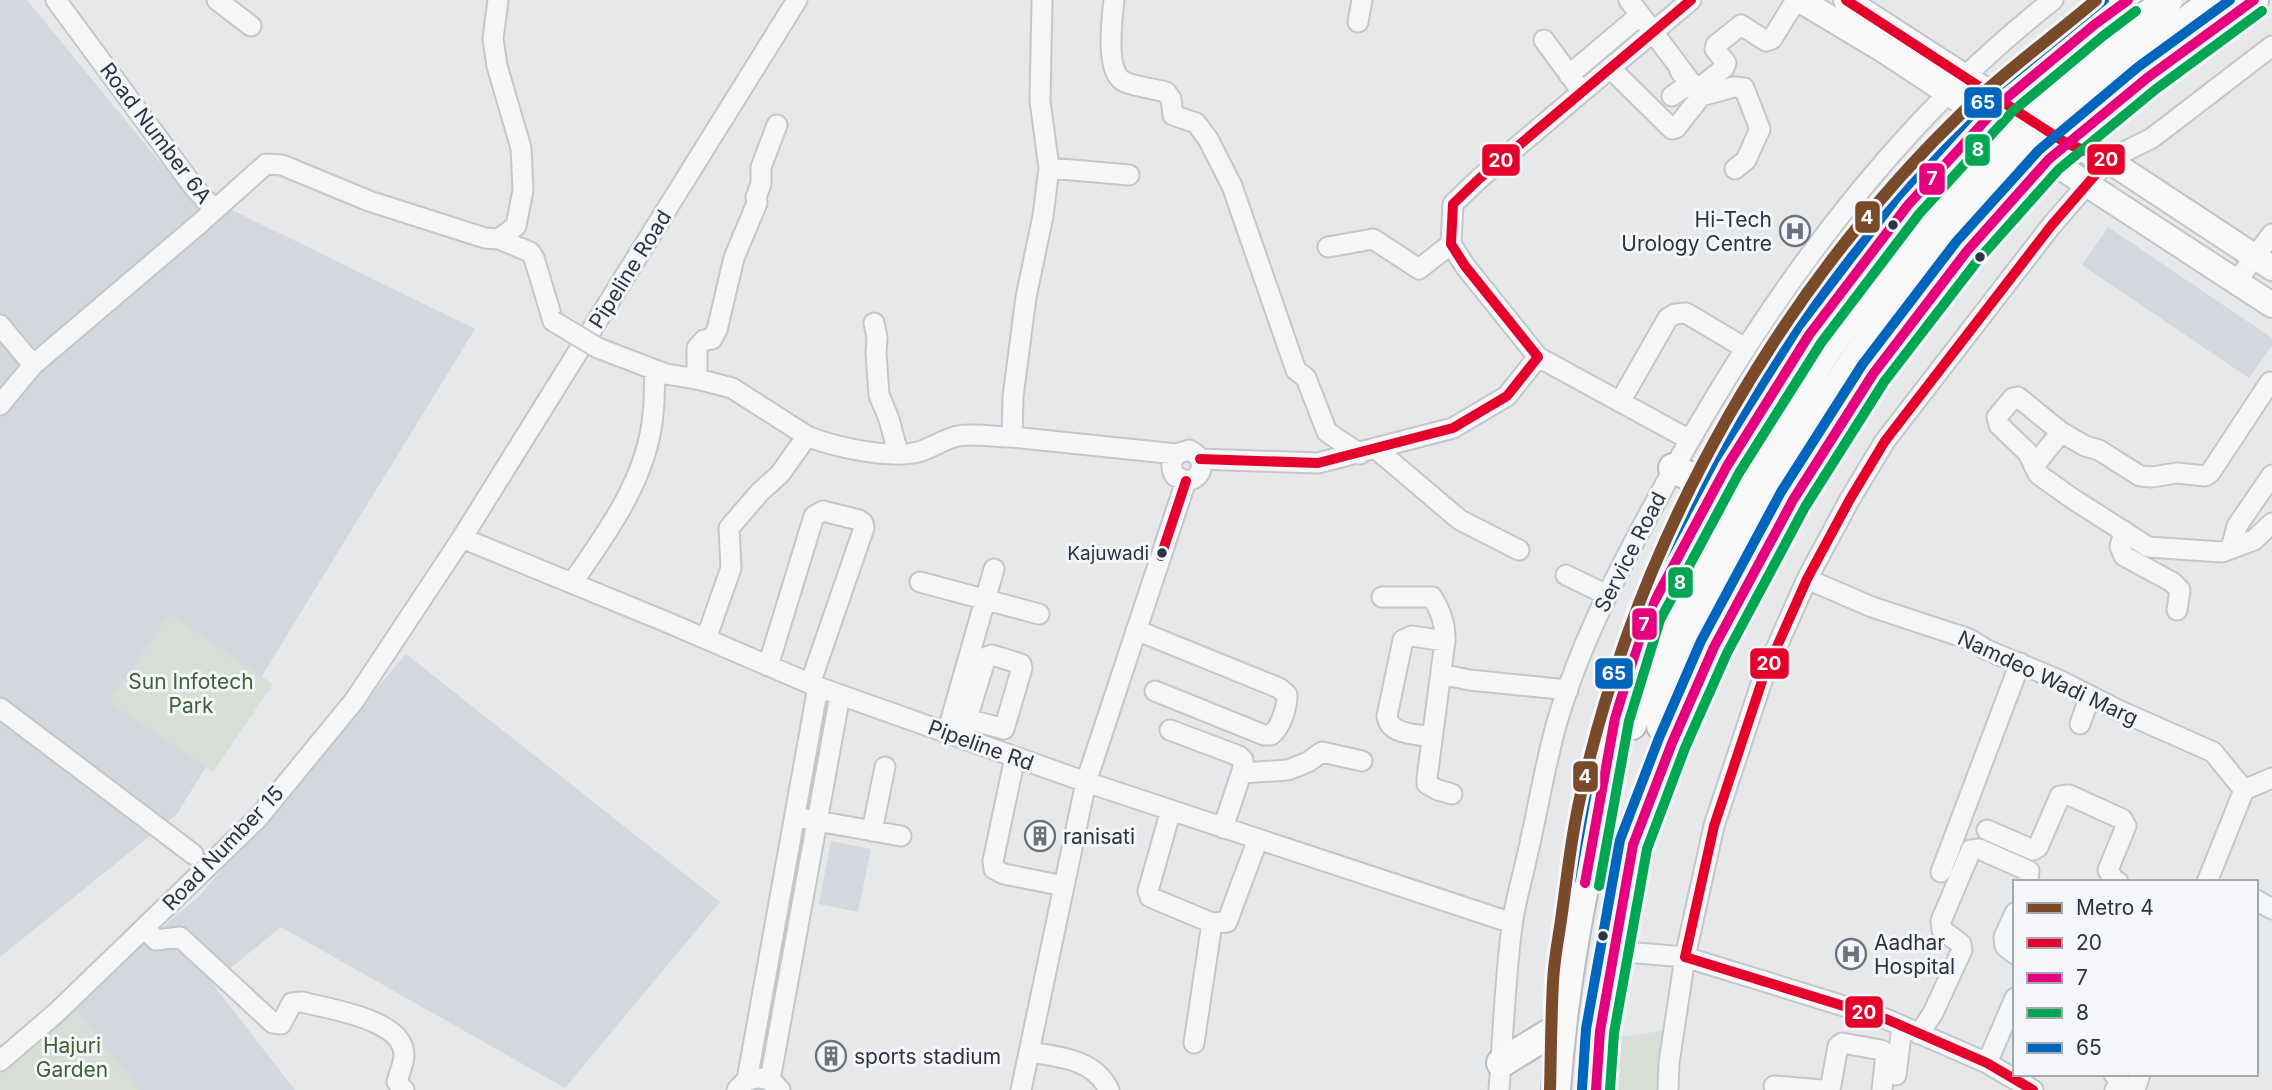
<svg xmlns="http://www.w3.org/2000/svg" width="2272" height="1090" viewBox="0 0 2272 1090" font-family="Inter,sans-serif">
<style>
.built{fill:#d4d7dd}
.green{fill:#d6ded6}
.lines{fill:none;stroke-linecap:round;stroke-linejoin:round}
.minor-casing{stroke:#c4c6c8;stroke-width:23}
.major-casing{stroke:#c2c5c8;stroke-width:28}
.highway-casing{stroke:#b8bbbf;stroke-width:32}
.minor{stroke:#f5f6f7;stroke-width:19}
.major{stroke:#f8f8f8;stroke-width:24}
.highway{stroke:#f8f8f8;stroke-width:28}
.minor-bridge-casing{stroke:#c4c6c8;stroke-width:23;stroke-linecap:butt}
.highway-bridge-casing{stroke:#b8bbbf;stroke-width:32;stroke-linecap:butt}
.minor-bridge{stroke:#f5f6f7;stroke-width:19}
.highway-bridge{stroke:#f8f8f8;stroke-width:28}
.bus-1-casing{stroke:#f4f6f9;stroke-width:16}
.bus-2-casing{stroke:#f4f6f9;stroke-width:16}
.bus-3-casing{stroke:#f4f6f9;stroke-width:16}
.bus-4-casing{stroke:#f4f6f9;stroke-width:16}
.bus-1{stroke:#e4002b;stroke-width:10}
.bus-2{stroke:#e5007d;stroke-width:10}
.bus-3{stroke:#00a651;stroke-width:10}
.bus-4{stroke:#0065bd;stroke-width:10}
.metro-1-casing{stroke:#f4f6f9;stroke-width:18}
.metro-1{stroke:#7a4b2a;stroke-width:12}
.bus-dot{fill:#2b3445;stroke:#f4f6f9;stroke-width:2.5}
.labels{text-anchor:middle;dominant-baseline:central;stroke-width:6;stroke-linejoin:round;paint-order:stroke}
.bus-label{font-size:19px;fill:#2b3445;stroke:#f4f6f9;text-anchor:end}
.street-label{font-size:21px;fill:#2b3445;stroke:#f4f6f9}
.poi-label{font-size:21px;fill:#2b3445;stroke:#f4f6f9;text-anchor:start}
.park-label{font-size:21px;fill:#3f6138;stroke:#f4f6f9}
.line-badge{stroke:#f4f6f9;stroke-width:2.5}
.badge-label{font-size:19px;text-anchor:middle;font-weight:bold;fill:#fff}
</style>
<rect width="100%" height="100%" fill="#e6e8ea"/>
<!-- built -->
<path class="built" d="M 0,0 L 27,0 L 177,183 L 475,329 L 177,814 L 0,957 Z
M 2108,227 L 2272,338 L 2272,345 L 2249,378 L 2082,265 Z
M 406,654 L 720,902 L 565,1088 L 281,927 L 212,983 L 295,1090 L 0,1090 L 0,1068 L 200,895 Z
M 831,841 L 871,849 L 858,912 L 819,904 Z"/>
<!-- green -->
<path class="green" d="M 169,614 L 273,684 L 213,772 L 109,702 Z
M 77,1011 L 140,1090 L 0,1090 L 0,1072 Z
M 1662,1031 L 1661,1090 L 1617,1090 L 1619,1037 Z"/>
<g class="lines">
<!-- minor casing -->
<g class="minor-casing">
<path id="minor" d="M 56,0 L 193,186 L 214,209
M 217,0 L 251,26
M 1042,0 L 1040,101 L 1049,168 L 1043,216 L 1026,297 L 1013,397 L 1012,437 L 1176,454 L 1189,450 C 1207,458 1205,478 1186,481 L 1175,476 C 1170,467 1171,462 1176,454
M 1114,0 C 1112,18 1105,70 1123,81 C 1132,86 1155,89 1166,92 L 1171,99 L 1173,115 L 1196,123 L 1208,139 L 1232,186 L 1296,370 L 1306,378 L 1327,432 L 1360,454
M 1629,0 L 1701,96
M 1358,22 L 1362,0
M 1544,40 L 1577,85
M 1610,68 L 1672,129 L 1676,128 L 1701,96 L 1734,87 L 1744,88 L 1760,129 L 1746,160 L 1735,169
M 1569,75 L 1640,15
M 1697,90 L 1724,68 L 1726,63 L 1715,49 L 1716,45 L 1741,25 L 1766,41 L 1772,39 L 1796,0
M 1672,96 L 1685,87 L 1687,80 L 1680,71
M 1049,168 L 1129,175
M 499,239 L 530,252 L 534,258 L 553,321
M 1328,247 L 1373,239 L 1419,269 L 1451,244
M 2236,282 L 2272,234
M 874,323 L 877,337 L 876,353 L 879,395 L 889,419 L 898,453
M 0,325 L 33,365
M 598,348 L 666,374 L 697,379 L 732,388 L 807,436 C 833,447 890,459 918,452 C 932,448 944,439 958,436 C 975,433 995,437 1012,437
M 697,379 L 697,348 L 704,340 L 712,339 L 717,330 L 734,258 L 757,203 L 756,197 L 761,184 L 761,167 L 777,125
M 1620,402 L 1668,318 L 1675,314 L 1686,313 L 1745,348
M 0,405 L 33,365 L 199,224 L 266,164 L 282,165 L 369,201 L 485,238 L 499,239 L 516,226 L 523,190 L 521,148 L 497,66 L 493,39 L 498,0
M 2061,432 L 2085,446 L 2099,450 L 2140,476 L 2152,477 L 2177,473 L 2205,476 L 2210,473 L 2270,382
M 1690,440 L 1538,357 L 1465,266 L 1451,244 L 1453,204 L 1480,178 L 1691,0
M 1375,448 L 1460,520 L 1519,550
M 1200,459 L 1318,463 L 1453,428 L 1507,396 L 1538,357
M 2034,466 L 2061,432 L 2018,397 L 2013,398 L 1997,417 L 1999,425 L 2028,453 L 2038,474 L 2070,497 L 2148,547 L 2222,552 L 2254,540 L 2272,523
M 2124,531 L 2120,547 L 2124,556 L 2172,582 L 2180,590 L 2177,610
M 462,538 L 669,623 L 818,687 L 1086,782 L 1512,923
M 2231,549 L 2237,526 L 2272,475
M 1566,575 L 1607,595
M 1807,579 L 1872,607 L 1969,639 L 1987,650 L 2059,680 L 2118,710 L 2213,752 L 2244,790 L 2272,778
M 920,582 L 1039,614
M 572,583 C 607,533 648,477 653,414 C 655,399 654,385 655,370
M 1382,597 L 1432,597 C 1441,611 1446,624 1445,641 L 1427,778 L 1427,784 L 1438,790 L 1452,794
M 1136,630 L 1279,688 L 1287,695 C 1287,708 1281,727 1271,735 L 1264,735 L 1155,691
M 706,639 L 731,568 L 729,528 L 760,492 L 780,474 L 807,436
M 768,666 L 814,516 L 823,511 L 859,520 L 863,523 L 864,528 L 810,684
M 1441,674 L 1469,680 L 1568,690
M 0,708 L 193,854
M 2080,724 L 2090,696
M 1170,730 L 1239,756 L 1243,760 L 1243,768 L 1223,828
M 947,733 L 994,569
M 1432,737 C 1417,734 1389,735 1387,716 L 1403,640 L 1412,636 L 1445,641
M 961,738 L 986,657 L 992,655 L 1021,664 L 1022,668 L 1004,729 L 967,719
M 1015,757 L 993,861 L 994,869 L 1004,874 L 1064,886
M 1242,773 L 1288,770 L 1308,762 L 1322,752 L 1362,761
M 1171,810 L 1148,891 L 1150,897 L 1212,923 L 1227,922 L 1258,839
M 806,819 L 901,836
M 1987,830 L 2033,850 L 2038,847 L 2060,796 L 2069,795 L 2122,819 L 2126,826 L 2108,870 L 2114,880 L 2118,882
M 872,831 L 885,767
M 1941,872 L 2020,663
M 2207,882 L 2244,790
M 2256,900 L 2272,909
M 2015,913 L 2004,937 L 2005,946 L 2015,954
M 145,928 L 156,940 L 180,937 L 273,1023 L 281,1024 L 292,1003 L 302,1002 C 328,1009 404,1019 404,1055 C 404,1063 399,1074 397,1082 L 404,1090
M 1613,951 L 1685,957 L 1886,1019 L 1987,1063 L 2033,1090
M 1919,1034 L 1933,1013 L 1962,950 L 1961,944 L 1942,930 L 1941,921 L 1971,850 L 1979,849 L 2029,871 L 2028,882
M 1194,1043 L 1212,923
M 1029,1052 C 1060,1057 1094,1059 1109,1090
M 0,1061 L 56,1013 L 258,818 L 354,701 L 462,538 L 797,0
M 1987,1063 L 2015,998
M 2114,1074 L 2119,1078 L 2119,1083 L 2115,1090
M 1896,1075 L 1902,1026
M 747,1080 L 818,687
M 770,1080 L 840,695
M 1774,1086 L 1822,1090
M 737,1090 C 749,1074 768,1074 780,1090
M 1021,1090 L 1086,782 L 1186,481
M 1499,1090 C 1503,1035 1505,980 1512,926 C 1515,901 1523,876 1528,852 C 1538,809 1545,764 1557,722 C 1580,644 1617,573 1655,503 C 1755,316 1885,131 2053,0
M 1668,1090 L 1669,1063 L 1685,957 L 1714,826 L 1763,678 L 1807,579 L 1850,499 L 1885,441 L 2051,226 L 2108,160 L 2152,138 L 2272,46
M 1830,1090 L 1838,1046 L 1842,1043 L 1881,1050 L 1886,1053 L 1882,1090
M 2135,1090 L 2140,1074"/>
</g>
<!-- major casing -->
<g class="major-casing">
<path id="major" d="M 1800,0 L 1885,51 L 2000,127
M 1846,0 L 2019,112
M 2052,134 L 2066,143 L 2108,160 L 2272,268
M 2033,149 L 2272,305"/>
</g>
<!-- highway casing -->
<g class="highway-casing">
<path id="highway" d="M 1673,468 L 1714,489
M 1632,725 L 1668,625
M 1661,726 L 1693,637
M 1595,836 L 1615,718 L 1647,615 L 1727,466 L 1809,335 L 1908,205 L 1986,118 L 2003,101 L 2094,25 L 2128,0
M 1633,845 L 1672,743 L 1714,647 L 1793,500 L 1873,374 L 1967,251 L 2049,159 L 2147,78 L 2254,0
M 1501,1063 L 1560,1027
M 1556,1090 C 1561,1024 1570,959 1583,893 C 1588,869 1592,844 1600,820
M 1596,1090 L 1600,1031 L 1637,827"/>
</g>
<!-- minor -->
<use href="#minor" class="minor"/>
<!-- major -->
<use href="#major" class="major"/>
<!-- highway -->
<use href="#highway" class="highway"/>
<!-- minor-bridge casing -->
<g class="minor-bridge-casing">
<path id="minor-bridge" d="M 553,321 L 598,348"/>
</g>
<!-- highway-bridge casing -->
<g class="highway-bridge-casing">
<path id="highway-bridge" d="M 1668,625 L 1748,476 L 1829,347 L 1926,220 L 2016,120 L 2111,42 L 2168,0
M 1693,637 L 1772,489 L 1853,362 L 1948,237 L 2038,137 L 2130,62 L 2215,0"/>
</g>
<!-- minor-bridge -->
<use href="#minor-bridge" class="minor-bridge"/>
<!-- highway-bridge -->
<use href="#highway-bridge" class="highway-bridge"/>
<!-- bus-1 casing -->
<g class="bus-1-casing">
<path id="bus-1" d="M 1538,357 L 1465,266 L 1451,244 L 1453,204 L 1480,178 L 1691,0
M 1200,459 L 1318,463 L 1453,428 L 1507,396 L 1538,357
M 1161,556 L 1186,481
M 1685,957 L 1714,826 L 1763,678 L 1807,579 L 1850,499 L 1885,441 L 2051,226 L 2108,160 L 2066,143 L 1846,0
M 1685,957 L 1886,1019 L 1987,1063 L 2033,1090"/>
</g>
<!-- bus-2 casing -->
<g class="bus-2-casing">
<path id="bus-2" d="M 1585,883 L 1615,718 L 1647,615 L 1727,466 L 1809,335 L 1908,205 L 2003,101 L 2094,25 L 2128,0
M 1596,1090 L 1600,1031 L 1633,845 L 1672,743 L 1714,647 L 1793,500 L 1873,374 L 1967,251 L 2049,159 L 2147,78 L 2254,0"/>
</g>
<!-- bus-3 casing -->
<g class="bus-3-casing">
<path id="bus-3" d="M 1599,886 L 1629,721 L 1660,620 L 1739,473 L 1821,343 L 1919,214 L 2013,111 L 2103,36 L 2136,11
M 1610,1090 L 1614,1033 L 1647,849 L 1685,748 L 1727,653 L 1805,507 L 1884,382 L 1978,260 L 2059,169 L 2156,89 L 2262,11"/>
</g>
<!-- bus-4 casing -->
<g class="bus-4-casing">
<path id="bus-4" d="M 1571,880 L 1601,715 L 1634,611 L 1715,459 L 1798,327 L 1898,196 L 1994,90 L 2104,0
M 1582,1089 L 1586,1029 L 1620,840 L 1659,738 L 1701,641 L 1781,492 L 1862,365 L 1956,242 L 2039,150 L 2138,67 L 2230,0"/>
</g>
<!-- bus-1 -->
<use href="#bus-1" class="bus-1"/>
<!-- bus-2 -->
<use href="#bus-2" class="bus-2"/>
<!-- bus-3 -->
<use href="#bus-3" class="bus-3"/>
<!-- bus-4 -->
<use href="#bus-4" class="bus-4"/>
<!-- metro-1 casing -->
<g class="metro-1-casing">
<path id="metro-1" d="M 1550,1090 C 1551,1054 1551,1018 1553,982 C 1554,959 1559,936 1562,913 C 1568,869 1573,824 1584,781 C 1643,529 1782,285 1969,106 C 2008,69 2055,35 2096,0"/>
</g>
<!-- metro-1 -->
<use href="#metro-1" class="metro-1"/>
</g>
<!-- icons -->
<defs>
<g id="hospital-ring" transform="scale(1.575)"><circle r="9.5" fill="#f4f6f9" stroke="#6c737f" stroke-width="1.5"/><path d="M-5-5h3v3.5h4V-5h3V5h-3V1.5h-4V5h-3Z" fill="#6c737f"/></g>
<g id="building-ring" transform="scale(1.575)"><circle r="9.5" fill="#f4f6f9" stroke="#6c737f" stroke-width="1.5"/><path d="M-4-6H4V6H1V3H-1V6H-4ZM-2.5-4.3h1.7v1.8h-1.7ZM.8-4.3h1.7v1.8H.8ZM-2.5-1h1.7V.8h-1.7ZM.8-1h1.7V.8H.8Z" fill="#6c737f"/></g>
</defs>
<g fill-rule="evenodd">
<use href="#hospital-ring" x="1795" y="231"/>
<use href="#building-ring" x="1040" y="836"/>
<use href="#hospital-ring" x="1851" y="954"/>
<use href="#building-ring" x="831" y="1056"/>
</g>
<!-- markers -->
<g class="bus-dot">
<circle cx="1893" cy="225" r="6"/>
<circle cx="1980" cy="257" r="6"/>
<circle cx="1162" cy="553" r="6"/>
<circle cx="1603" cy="936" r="6"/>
</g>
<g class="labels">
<!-- bus labels -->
<g class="bus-label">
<text x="1149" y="553">Kajuwadi</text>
</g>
<!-- street labels -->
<g class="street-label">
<text transform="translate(156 133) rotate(53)">Road Number 6A</text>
<text transform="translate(630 269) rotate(-58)">Pipeline Road</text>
<text transform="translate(1630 552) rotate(-63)">Service Road</text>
<text transform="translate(2048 678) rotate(25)">Namdeo Wadi Marg</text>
<text transform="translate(981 745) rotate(20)">Pipeline Rd</text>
<text transform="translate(223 848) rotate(-46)">Road Number 15</text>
</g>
<!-- poi labels -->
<g class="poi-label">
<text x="1772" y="219" text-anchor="end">Hi-Tech<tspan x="1772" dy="24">Urology Centre</tspan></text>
<text x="1063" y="836">ranisati</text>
<text x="1874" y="942">Aadhar<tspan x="1874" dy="24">Hospital</tspan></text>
<text x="854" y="1056">sports stadium</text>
</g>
<!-- park labels -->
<g class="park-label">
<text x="191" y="681">Sun Infotech<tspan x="191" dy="24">Park</tspan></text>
<text x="72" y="1045">Hajuri<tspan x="72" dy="24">Garden</tspan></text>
</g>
</g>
<g class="line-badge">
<rect x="1963" y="86" width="40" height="33" rx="7" fill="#0065bd"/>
<rect x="1964" y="133" width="27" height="34" rx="7" fill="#00a651"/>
<rect x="2086" y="143" width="40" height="33" rx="7" fill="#e4002b"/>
<rect x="1481" y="143" width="40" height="34" rx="7" fill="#e4002b"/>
<rect x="1918" y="162" width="28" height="34" rx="7" fill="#e5007d"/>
<rect x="1854" y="200" width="27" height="34" rx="7" fill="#7a4b2a"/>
<rect x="1667" y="566" width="27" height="33" rx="7" fill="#00a651"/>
<rect x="1631" y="607" width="27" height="34" rx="7" fill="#e5007d"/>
<rect x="1749" y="647" width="41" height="33" rx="7" fill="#e4002b"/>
<rect x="1594" y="657" width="40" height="33" rx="7" fill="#0065bd"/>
<rect x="1572" y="760" width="27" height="33" rx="7" fill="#7a4b2a"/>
<rect x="1844" y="995" width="40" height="34" rx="7" fill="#e4002b"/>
</g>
<g class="badge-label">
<text x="1983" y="109">65</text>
<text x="1978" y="156">8</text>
<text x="2106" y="166">20</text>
<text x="1501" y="167">20</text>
<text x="1932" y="185">7</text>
<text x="1867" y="224">4</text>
<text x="1680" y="589">8</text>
<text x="1644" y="631">7</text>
<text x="1769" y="670">20</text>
<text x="1614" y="680">65</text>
<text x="1585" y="783">4</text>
<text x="1864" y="1019">20</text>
</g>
<!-- legend -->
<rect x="2013" y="880" width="245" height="196" fill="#f4f6f9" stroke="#a4a8b1" stroke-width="2"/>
<rect x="2027" y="903" width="35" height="10" fill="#7a4b2a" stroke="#a4a8b1" stroke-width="2"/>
<text x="2076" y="915" font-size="21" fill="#2b3445">Metro 4</text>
<rect x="2027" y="938" width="35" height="10" fill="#e4002b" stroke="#a4a8b1" stroke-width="2"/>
<text x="2076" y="950" font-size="21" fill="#2b3445">20</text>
<rect x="2027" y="973" width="35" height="10" fill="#e5007d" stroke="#a4a8b1" stroke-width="2"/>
<text x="2076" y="985" font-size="21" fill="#2b3445">7</text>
<rect x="2027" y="1008" width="35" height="10" fill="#00a651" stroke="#a4a8b1" stroke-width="2"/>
<text x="2076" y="1020" font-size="21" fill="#2b3445">8</text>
<rect x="2027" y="1043" width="35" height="10" fill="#0065bd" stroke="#a4a8b1" stroke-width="2"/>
<text x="2076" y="1055" font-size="21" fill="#2b3445">65</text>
</svg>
